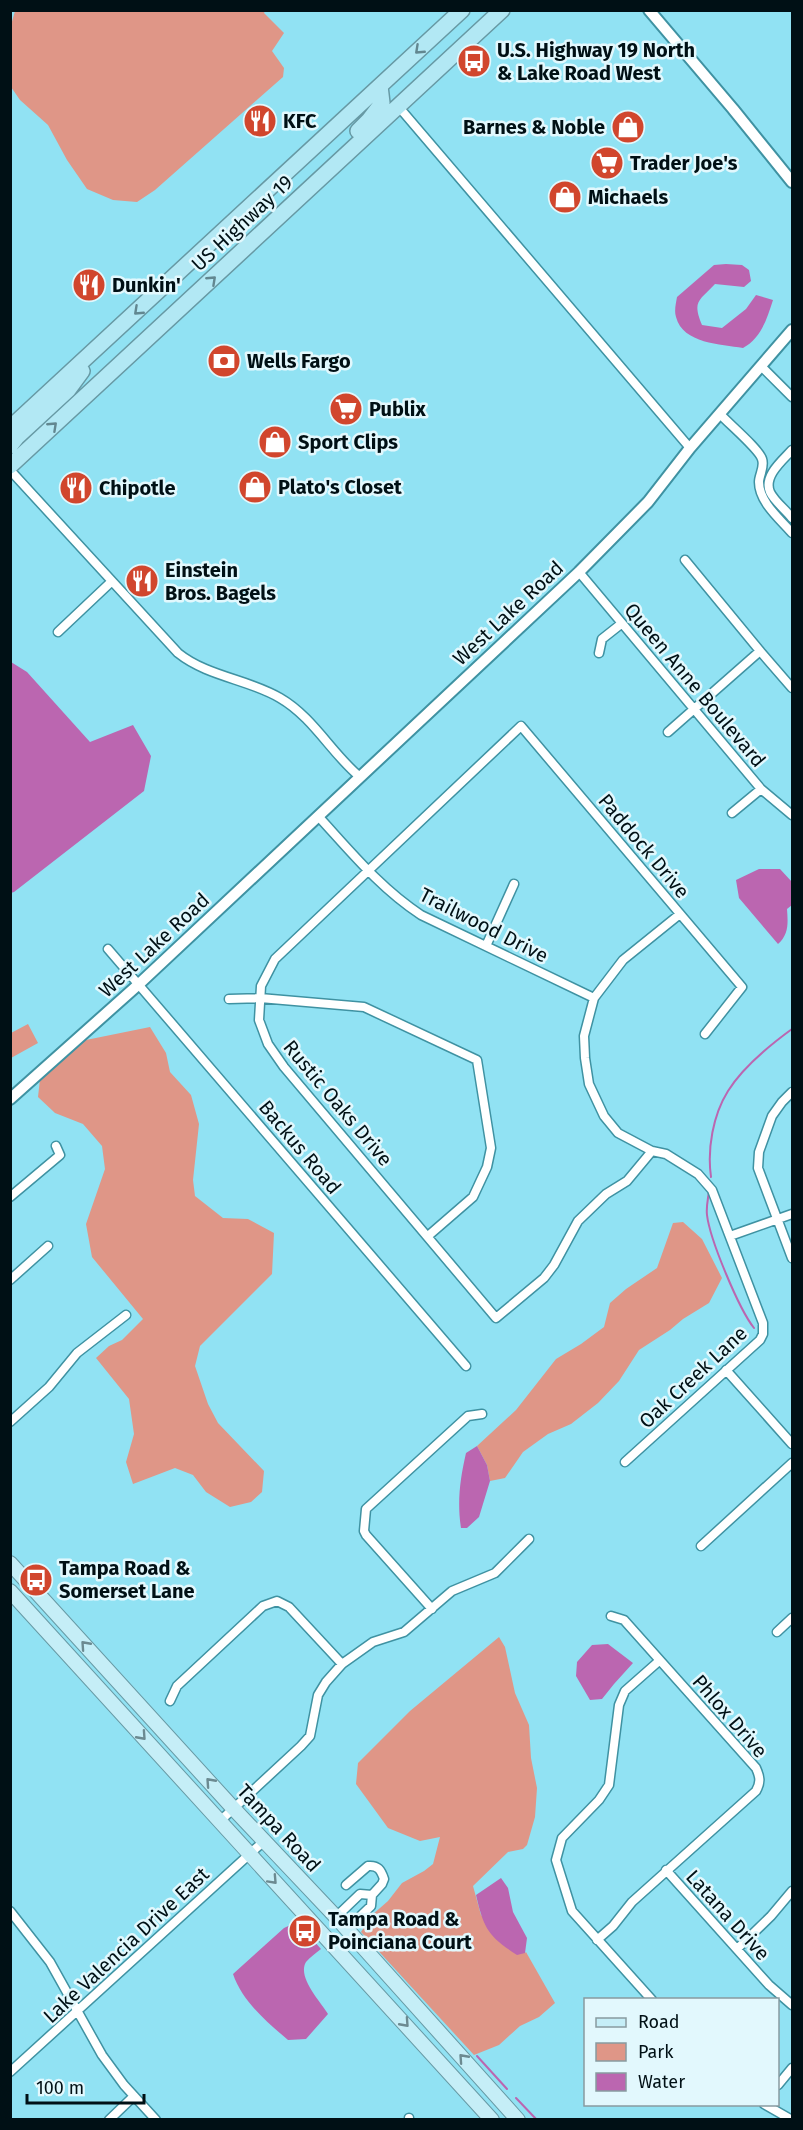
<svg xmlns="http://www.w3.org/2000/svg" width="803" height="2130" viewBox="0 0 803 2130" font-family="'Fira Sans',sans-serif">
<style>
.green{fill:#df9687}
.water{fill:#bb66b0}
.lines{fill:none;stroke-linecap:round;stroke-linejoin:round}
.stream{stroke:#bb66b0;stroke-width:2}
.minor-casing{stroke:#3f92a2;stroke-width:11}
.tertiary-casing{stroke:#3f92a2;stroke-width:14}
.primary-casing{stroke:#6799a4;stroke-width:16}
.trunk-casing{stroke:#6799a4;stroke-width:18}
.minor{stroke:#fff;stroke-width:8}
.tertiary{stroke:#fff;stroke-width:10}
.primary{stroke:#c5eef7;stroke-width:14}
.trunk{stroke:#b2e8f4;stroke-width:15}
.oneway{stroke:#628790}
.oneway2{stroke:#6c8a91}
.labels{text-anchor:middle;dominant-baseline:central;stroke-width:5;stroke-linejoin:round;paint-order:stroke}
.poi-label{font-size:20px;font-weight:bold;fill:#001015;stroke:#e2f8fd;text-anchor:start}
.street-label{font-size:20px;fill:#001015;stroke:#e2f8fd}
</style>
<rect width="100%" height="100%" fill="#91e2f3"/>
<!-- green -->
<path class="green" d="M 15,11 L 265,11 L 264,13 L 284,33 L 272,51 L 284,68 L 283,77 L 155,190 L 137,202 L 113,200 L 87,189 L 67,160 L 48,125 L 20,100 L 11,87 L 11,25 Z
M 28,1024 L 38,1043 L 11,1058 L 11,1033 Z
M 150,1027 L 166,1053 L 170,1072 L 191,1095 L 199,1124 L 193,1180 L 195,1196 L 223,1218 L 248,1219 L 274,1233 L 272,1274 L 200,1346 L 195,1366 L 208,1404 L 218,1423 L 264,1471 L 262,1492 L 251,1502 L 230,1507 L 206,1492 L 193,1475 L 175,1468 L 133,1484 L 126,1462 L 134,1434 L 129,1399 L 96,1358 L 109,1346 L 122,1340 L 143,1319 L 92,1257 L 86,1224 L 105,1169 L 102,1146 L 83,1124 L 55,1113 L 38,1097 L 40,1079 L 81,1041 Z
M 683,1222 L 702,1239 L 722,1278 L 709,1303 L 683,1319 L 670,1330 L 639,1350 L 619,1381 L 598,1403 L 571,1424 L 548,1434 L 523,1452 L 505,1478 L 490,1481 L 487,1465 L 477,1446 L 516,1410 L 556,1359 L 581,1344 L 604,1327 L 610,1303 L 626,1289 L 657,1268 L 673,1223 Z
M 499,1637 L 505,1647 L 515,1693 L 529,1725 L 531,1758 L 537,1788 L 535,1817 L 527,1845 L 523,1849 L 508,1852 L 473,1886 L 481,1915 L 525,1953 L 526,1952 L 555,2003 L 539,2017 L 520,2026 L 499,2045 L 474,2055 L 361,1932 L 372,1915 L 388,1901 L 402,1883 L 424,1871 L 433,1864 L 440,1837 L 420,1841 L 388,1828 L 356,1784 L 358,1763 L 410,1711 Z"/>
<!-- water -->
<path class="water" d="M 726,264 L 742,265 L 749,270 L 751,281 L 744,287 L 715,284 C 699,301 692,301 702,325 L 722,328 L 746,309 L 756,295 L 773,300 C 767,319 761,338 743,348 C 721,344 683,344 676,317 C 674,311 676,303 677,297 L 714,265 Z
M 11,662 L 27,672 L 90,742 L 133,725 L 151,756 L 144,791 L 14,892 L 11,893 Z
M 759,869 L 780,869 L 792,882 L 792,905 L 787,909 C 788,923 789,934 778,944 L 739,898 L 736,880 Z
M 477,1446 L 487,1465 L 490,1481 L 479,1517 L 467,1528 L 461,1528 C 457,1502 460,1479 466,1453 Z
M 608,1644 L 633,1663 L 614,1684 L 602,1699 L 590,1700 L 576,1676 L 577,1662 L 592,1645 Z
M 501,1878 L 508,1888 L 513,1912 L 527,1938 L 525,1953 L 517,1955 C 488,1936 484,1929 476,1895 Z
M 297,1922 L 321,1949 C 316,1953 310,1957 306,1962 C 297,1977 320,2001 328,2014 L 306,2039 L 288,2040 C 267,2022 242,2001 233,1974 L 284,1928 Z"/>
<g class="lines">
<!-- stream -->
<path class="stream" d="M 711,1177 C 707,1149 713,1115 728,1091 C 743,1067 770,1045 792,1029
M 709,1191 C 708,1199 706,1207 707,1215 C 710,1240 739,1309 754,1328
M 477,2056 L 507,2089
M 516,2098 L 537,2120"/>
<!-- minor casing -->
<g class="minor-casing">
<path id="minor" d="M 398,106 L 690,448
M 762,367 L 792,397
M 720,414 C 729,424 759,449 762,459 C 765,467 759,475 759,482 C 759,502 780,519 792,533
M 792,450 C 783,460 763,476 770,492 C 774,501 786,510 792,518
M 10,470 L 178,653 C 208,677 248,679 280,698 C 313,717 332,754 360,777
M 685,560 L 760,651 L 792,688
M 579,572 L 761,789 L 792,815
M 58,632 L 111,582
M 599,653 L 602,639 L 621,624
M 668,732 L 760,651
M 732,813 L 761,789
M 318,816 C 351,852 380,888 421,915 L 594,998
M 486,946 L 514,884
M 108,949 L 466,1366
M 229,999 L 260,998 L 364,1007 L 477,1060 L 491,1148 L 487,1167 L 473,1197 L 428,1236
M 792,1092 L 782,1102 L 772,1116 L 759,1152 L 758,1168 L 792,1258
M 652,1151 L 627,1181 L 606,1194 L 578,1221 L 554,1265 L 544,1278 L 496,1318 L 284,1067 L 268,1044 L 259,1020 L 261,986 L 275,959 L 521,726 L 742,987 L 705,1034
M 10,1197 L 60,1155 L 56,1146
M 730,1236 L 792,1214
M 10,1280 L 48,1246
M 726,1370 L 792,1444
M 10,1422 L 49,1387 L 77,1353 L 126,1315
M 625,1462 L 760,1340 L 763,1334 L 763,1323 L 712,1190 L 698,1174 L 666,1154 L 652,1151 L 618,1133 L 604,1116 L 589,1084 L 585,1058 L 584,1036 L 594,998 L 623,960 L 680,914
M 701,1546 L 792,1463
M 432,1609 L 366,1535 L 364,1531 L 366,1509 L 468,1416 L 482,1414
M 777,1632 L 792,1618
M 170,1701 L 177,1686 L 263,1606 L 277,1601 L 289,1607 L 342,1664
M 220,1821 L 301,1746 L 310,1736 L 318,1695 L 326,1682 L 342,1664 L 373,1642 L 404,1632 L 452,1591 L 495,1573 L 529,1539
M 666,1870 L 769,1985 L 792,2005
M 346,1885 L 368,1866 C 378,1865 381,1870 384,1879 L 382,1884 L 372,1895 L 371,1906 L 347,1929
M 10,1911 L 50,1962 L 102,2055 L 124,2085 L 156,2120
M 336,1917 L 360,1894 L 372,1895
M 597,1940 L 613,1926 L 632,1902 L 756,1791 C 761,1782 760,1777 756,1768 L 624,1620 L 611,1616
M 737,1949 L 771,1916 L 792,1891
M 652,2000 L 572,1911 L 556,1860 L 562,1838 L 599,1800 L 609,1785 L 619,1705 L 625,1691 L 659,1661
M 10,2072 L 264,1841
M 778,2085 L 792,2068
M 764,2104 L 792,2120
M 109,2120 L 134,2096
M 409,2120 L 409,2118"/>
</g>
<!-- tertiary casing -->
<g class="tertiary-casing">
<path id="tertiary" d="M 649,10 L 733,109 L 792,182
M 10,1099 L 139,984 L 579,572 L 648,502 L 690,448 L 792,330"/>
</g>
<!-- primary casing -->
<g class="primary-casing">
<path id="primary" d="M 10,1563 L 233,1808 L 336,1917 L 518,2120
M 10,1591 L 492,2120"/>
</g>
<!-- trunk casing -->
<g class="trunk-casing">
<path id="trunk" d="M 358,131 L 369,120 L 382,103 L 380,86
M 10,428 L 462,10
M 10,446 L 17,437 L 68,390 L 82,371
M 10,466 L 502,10"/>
</g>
<!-- minor -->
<use href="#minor" class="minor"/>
<!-- tertiary -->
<use href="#tertiary" class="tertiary"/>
<!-- primary -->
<use href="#primary" class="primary"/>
<!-- trunk -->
<use href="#trunk" class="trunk"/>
</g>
<!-- one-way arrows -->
<defs><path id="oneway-chevron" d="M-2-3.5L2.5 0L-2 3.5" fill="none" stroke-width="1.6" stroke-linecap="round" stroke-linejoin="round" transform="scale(1.5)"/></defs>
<g class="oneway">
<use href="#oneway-chevron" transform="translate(419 50) rotate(137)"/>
<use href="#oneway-chevron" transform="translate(212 280) rotate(-43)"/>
<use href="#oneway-chevron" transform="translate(138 311) rotate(137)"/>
<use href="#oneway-chevron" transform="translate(53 426) rotate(-43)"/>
</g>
<g class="oneway2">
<use href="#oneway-chevron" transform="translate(85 1645) rotate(-132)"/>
<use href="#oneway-chevron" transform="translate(142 1736) rotate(48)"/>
<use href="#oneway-chevron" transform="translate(210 1782) rotate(-132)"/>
<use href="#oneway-chevron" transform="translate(273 1880) rotate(47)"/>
<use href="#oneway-chevron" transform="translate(405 2023) rotate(48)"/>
<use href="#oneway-chevron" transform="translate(463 2058) rotate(-132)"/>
</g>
<!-- icons -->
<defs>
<g id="bus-disc" transform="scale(1.725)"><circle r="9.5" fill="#d1462d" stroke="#e2f8fd"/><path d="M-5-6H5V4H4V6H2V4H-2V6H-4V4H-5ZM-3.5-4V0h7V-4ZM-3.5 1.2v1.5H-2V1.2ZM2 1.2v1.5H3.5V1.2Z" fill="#fff"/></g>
<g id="restaurant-disc" transform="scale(1.725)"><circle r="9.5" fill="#d1462d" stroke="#e2f8fd"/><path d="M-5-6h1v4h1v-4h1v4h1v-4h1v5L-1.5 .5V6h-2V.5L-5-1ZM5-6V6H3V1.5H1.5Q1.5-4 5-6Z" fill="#fff"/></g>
<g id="shop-disc" transform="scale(1.725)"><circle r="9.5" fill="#d1462d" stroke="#e2f8fd"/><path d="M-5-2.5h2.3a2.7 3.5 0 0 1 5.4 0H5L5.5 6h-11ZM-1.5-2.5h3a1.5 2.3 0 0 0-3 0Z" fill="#fff"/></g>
<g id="supermarket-disc" transform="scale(1.725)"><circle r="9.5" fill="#d1462d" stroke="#e2f8fd"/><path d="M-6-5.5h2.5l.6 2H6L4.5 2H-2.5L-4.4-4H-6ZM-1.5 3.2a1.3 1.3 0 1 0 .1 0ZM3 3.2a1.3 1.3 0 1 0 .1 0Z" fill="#fff"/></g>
<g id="bank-disc" transform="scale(1.725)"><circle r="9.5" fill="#d1462d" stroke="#e2f8fd"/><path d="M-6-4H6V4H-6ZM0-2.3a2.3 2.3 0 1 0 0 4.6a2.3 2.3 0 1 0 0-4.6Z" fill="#fff"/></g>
</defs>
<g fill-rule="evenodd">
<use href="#bus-disc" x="474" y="61"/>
<use href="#restaurant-disc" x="260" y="121"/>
<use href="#shop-disc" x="628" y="127"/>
<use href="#supermarket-disc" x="607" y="163"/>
<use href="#shop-disc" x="565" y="197"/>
<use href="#restaurant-disc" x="89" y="285"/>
<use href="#bank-disc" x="224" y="361"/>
<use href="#supermarket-disc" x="346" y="409"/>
<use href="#shop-disc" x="275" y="442"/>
<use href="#shop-disc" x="255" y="487"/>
<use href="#restaurant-disc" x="76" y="488"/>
<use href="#restaurant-disc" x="142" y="581"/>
<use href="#bus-disc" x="36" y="1580"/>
<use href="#bus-disc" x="305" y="1931"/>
</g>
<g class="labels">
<!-- poi labels -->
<g class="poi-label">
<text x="497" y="50">U.S. Highway 19 North<tspan x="497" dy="23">&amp; Lake Road West</tspan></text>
<text x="283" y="121">KFC</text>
<text x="605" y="127" text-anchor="end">Barnes &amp; Noble</text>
<text x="630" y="163">Trader Joe's</text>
<text x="588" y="197">Michaels</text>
<text x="112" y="285">Dunkin'</text>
<text x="247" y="361">Wells Fargo</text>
<text x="369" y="409">Publix</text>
<text x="298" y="442">Sport Clips</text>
<text x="278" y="487">Plato's Closet</text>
<text x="99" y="488">Chipotle</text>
<text x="165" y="570">Einstein<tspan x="165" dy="23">Bros. Bagels</tspan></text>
<text x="59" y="1568">Tampa Road &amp;<tspan x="59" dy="23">Somerset Lane</tspan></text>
<text x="328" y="1919">Tampa Road &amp;<tspan x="328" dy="23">Poinciana Court</tspan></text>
</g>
<!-- street labels -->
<g class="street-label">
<text transform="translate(242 223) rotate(-43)">US Highway 19</text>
<text transform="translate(508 613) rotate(-43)">West Lake Road</text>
<text transform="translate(695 685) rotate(50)">Queen Anne Boulevard</text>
<text transform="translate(644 846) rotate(50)">Paddock Drive</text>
<text transform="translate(484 925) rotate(27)">Trailwood Drive</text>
<text transform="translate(154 945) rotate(-43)">West Lake Road</text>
<text transform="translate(338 1103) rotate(50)">Rustic Oaks Drive</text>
<text transform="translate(300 1147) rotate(50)">Backus Road</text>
<text transform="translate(693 1377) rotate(-43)">Oak Creek Lane</text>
<text transform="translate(730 1716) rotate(49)">Phlox Drive</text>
<text transform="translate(279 1828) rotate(47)">Tampa Road</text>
<text transform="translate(728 1915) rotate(48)">Latana Drive</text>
<text transform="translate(126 1945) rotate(-43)">Lake Valencia Drive East</text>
</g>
</g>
<!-- border -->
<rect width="803" height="2130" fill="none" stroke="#001015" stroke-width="24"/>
<!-- legend -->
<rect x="584" y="1998" width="195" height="108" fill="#e2f8fd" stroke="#889ba0" stroke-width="1.5"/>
<rect x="596" y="2018" width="30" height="9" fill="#c5eef7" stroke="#889ba0" stroke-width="1.5"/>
<text x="638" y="2028" font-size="18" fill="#001015">Road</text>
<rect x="596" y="2043" width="30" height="18" fill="#df9687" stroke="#889ba0" stroke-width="1.5"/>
<text x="638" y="2058" font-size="18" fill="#001015">Park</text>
<rect x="596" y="2073" width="30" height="18" fill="#bb66b0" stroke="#889ba0" stroke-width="1.5"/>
<text x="638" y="2088" font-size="18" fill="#001015">Water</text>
<!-- scale -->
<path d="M27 2094v9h117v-9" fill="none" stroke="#001015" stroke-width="3"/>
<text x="36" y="2094" font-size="18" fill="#001015" stroke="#e2f8fd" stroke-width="4.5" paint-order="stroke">100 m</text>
</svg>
